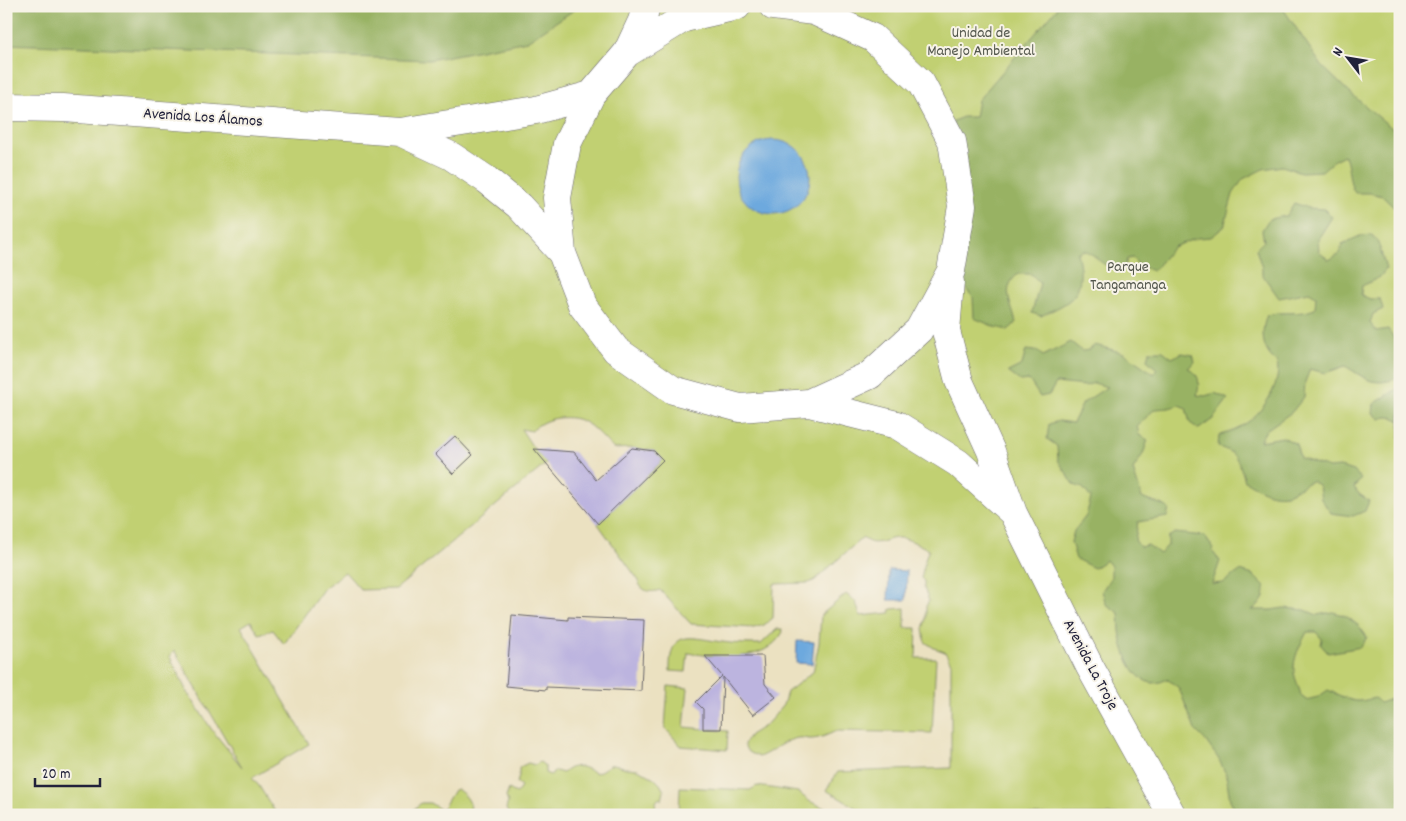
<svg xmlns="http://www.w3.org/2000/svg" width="1406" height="821" viewBox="0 0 1406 821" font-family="Dekko,sans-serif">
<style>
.green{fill:#c1d072;stroke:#727956;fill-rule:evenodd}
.forest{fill:#98b264;stroke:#5d6a50}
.water{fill:#6da9de;stroke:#48668c}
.building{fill:#bcb4df}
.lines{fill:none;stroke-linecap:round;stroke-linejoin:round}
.minor-casing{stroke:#68656a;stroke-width:29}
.minor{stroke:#fff;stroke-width:28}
.labels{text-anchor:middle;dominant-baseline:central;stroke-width:4;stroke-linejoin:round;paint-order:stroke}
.park-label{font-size:16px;fill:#52564c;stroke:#f7f3e8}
.street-label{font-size:16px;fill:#22223b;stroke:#f7f3e8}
</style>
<rect width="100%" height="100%" fill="#f7f3e8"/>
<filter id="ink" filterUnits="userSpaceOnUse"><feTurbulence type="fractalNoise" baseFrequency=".02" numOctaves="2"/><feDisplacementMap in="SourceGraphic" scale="10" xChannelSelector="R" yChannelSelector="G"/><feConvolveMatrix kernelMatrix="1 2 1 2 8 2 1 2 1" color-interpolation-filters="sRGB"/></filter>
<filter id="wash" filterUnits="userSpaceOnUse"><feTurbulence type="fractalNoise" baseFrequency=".0096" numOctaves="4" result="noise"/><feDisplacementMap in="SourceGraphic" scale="20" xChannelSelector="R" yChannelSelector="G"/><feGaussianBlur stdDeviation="1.12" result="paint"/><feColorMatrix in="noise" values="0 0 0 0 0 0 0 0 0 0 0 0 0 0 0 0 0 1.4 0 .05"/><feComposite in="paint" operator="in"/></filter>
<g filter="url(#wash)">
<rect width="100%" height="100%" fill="#ebe1c1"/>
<!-- green -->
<path class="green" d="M 6,6 L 1400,6 L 1400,815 L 868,815 L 826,790 L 838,772 L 951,768 L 951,663 L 945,652 L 934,648 L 925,642 L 923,629 L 926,618 L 926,606 L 929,601 L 924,588 L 924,581 L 921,578 C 924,568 924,558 929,550 C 920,545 910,539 900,538 C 887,537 873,550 863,537 L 815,580 L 809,583 L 774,584 L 773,618 L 764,625 L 754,628 L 691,624 L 660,590 C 651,593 644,592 639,584 L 639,581 L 598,524 L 663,460 L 654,451 L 632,448 L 614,449 C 606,442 593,425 582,421 C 567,414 542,418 532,431 L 521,429 L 534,449 L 547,463 L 396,589 L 361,590 L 345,572 L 324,588 L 284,644 L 273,630 L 259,634 L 251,621 L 241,627 L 309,744 L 252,778 L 259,786 L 277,815 L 6,815 ZM 174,650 L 242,767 L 212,730 L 186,690 L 170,657 Z
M 846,594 L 856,602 L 860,616 L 890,613 L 891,609 L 905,608 L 905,628 L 917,628 L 916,658 L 936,658 L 932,733 L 836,731 C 828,735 819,739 810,739 C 806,739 802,737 798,738 C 784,740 772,752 759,757 C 753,754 745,752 744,744 L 750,735 L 766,725 L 775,715 L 783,705 L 787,692 C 796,686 804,678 813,672 L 819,643 L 821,615 Z
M 777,629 L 782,629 L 783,632 C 764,665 720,657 688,653 L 686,672 L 670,671 C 669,627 692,638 722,642 C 735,644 748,644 761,644 Z
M 668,686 L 688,688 L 684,727 L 728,731 L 727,750 L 681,746 L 665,728 Z
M 540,762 L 545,766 L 545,773 L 550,775 L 556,771 L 563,773 C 577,761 583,768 597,773 L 610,765 L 614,764 L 626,768 L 638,769 L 654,778 L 660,784 L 664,791 L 662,800 L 659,798 L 656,802 L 655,809 L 657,811 L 646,815 L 510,815 L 506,809 L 508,802 L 506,797 L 509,789 L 514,792 L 517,793 L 521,787 L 517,783 L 519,776 L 519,769 L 520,767 L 528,763 L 535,765 Z
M 757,786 L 798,792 L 809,801 L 829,810 L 831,815 L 679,815 L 680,787 L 750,790 Z
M 457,789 C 467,796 473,803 470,815 L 396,815 L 402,811 L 410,813 L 421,803 L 430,803 L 440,809 L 443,808 L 454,790 Z"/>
<!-- forest -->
<path class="forest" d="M 6,6 L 580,6 L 527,41 L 429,60 L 6,44 Z
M 1059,6 L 1279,6 L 1284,10 L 1322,66 L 1350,93 L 1400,135 L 1400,213 L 1382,196 L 1371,193 L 1355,193 C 1347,180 1351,168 1344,155 L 1334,160 L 1322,171 L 1301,172 L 1282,166 L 1263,169 L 1243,179 L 1233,194 L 1224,227 L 1211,237 L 1197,238 L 1173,247 L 1153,271 L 1138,265 L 1133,258 L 1127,259 L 1125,267 C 1097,269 1103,257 1083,250 L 1077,253 C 1081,267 1083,286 1072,298 C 1064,306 1050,311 1041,316 L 1032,313 L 1040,283 L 1031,274 L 1018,274 C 1000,289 1012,304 1016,323 L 1008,330 L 995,327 L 974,318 L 973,297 L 965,288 L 954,264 L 953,121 L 963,117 L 975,117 L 978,100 Z
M 1294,203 L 1308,208 L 1324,209 L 1332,217 L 1318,239 L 1319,252 L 1329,260 L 1340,253 L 1342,244 L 1360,236 L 1372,235 L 1378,242 L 1386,269 L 1380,277 L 1362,286 L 1361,295 L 1370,299 L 1380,299 L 1383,309 L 1373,314 L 1370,323 L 1376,331 L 1388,329 L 1396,341 L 1400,341 L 1400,377 C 1374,388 1367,379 1345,366 L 1325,373 L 1310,369 L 1305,382 L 1304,397 L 1292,412 L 1266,430 L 1260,441 L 1283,437 L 1296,444 L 1300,458 L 1329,468 L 1340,467 L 1354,471 L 1361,479 L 1354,487 L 1359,494 L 1369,501 L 1365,511 L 1353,516 L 1331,513 L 1321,499 L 1319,486 L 1312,481 C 1303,484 1294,492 1286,494 C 1271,497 1257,488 1245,481 C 1239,463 1238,452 1218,447 L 1219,436 C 1228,432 1240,428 1248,422 C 1264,410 1282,383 1277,362 C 1262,352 1260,332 1267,315 C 1285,310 1297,316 1315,309 L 1316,296 L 1309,292 L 1279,298 L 1262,274 L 1262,268 L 1256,249 L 1264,241 L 1262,230 L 1269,219 L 1286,216 Z
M 1071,342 L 1082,351 L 1089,350 L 1095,345 L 1124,353 L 1154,374 L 1157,369 L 1147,360 L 1149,351 L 1163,351 L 1172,358 L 1182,353 L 1193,355 L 1195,362 L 1188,368 C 1200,374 1200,383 1197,395 L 1205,396 L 1215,393 L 1228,399 L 1213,419 L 1199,429 L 1190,423 L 1186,408 L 1179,405 L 1169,408 L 1155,409 L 1137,426 L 1139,435 L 1148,440 L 1143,454 L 1133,470 L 1142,498 C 1151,503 1162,502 1169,509 L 1167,517 L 1138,522 L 1135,540 L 1140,547 L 1148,545 L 1160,554 L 1168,545 L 1168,537 L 1175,533 L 1204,536 L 1214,548 L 1212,551 L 1220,561 L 1212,584 L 1223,583 L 1240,571 L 1253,575 L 1265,587 C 1265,601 1261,603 1252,610 L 1271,610 L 1284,608 L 1305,610 L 1317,615 L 1333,612 L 1346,616 L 1359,626 L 1367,637 L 1361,647 L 1328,653 L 1321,645 L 1322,639 L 1316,632 L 1307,632 C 1300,646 1293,656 1294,673 C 1295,679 1300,689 1301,696 L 1306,700 L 1318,697 L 1328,690 C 1335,693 1351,702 1358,701 C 1364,701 1369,699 1375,698 L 1380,703 L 1393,698 L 1400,697 L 1400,815 L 1238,815 L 1230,800 L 1226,774 L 1218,758 L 1205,740 L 1195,730 L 1179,688 L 1167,679 C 1140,695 1125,659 1121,637 C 1119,629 1120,620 1119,613 L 1106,604 L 1102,591 L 1111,577 L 1111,566 L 1106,560 L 1094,568 L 1076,559 L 1071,542 L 1074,531 L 1086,516 L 1091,498 L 1083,488 L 1074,485 L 1058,460 L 1057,446 L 1047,439 L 1049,424 L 1059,421 L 1073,423 L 1083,403 L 1107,387 L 1094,383 L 1085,386 L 1056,383 L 1049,395 L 1040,397 L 1029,380 L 1020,381 L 1008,372 L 1022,365 L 1026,350 L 1037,351 L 1043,356 Z
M 1400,387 L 1400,421 C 1392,416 1388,416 1380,419 L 1373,413 L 1374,404 Z"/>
<!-- water -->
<path class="water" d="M736 177a37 37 0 1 1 74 0a37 37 0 1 1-74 0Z
M 889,570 L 907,571 L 906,600 L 888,600 Z
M 797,641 L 814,642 L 812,664 L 796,663 Z"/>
<g id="blocks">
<!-- building -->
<path class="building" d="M 455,436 L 473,455 L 453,474 L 435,454 Z
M 632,448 L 654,451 L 663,460 L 598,524 L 534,449 L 574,452 L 596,480 Z
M 512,615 L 568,620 L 568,617 L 644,620 L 641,691 L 546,687 L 546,690 L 506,686 Z
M 705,656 L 763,656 L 765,684 L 776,697 L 753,715 L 723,677 L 721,729 L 703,729 L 703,709 L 696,702 L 722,676 Z"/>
</g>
</g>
<g filter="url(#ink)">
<use href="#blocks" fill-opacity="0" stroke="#68656a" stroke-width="1"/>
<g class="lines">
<!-- minor casing -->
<g class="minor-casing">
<path id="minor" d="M 737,6 L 684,18 L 627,53 L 591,95 L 567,144 L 557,198 L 562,253 L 582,305 L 616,350 L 673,390 L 740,408 L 809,403 L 870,375 L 919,330 L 951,271 L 962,206 L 952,141 L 921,83 L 873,38 L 814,11 L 773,6
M 627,53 L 642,21 L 646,6
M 6,107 L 63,108 L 400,132 L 536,110 L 591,95
M 400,132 L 451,156 L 487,180 L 519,206 L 562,253
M 950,282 L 946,331 L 959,381 L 991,451 L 1013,513 L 1090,667 L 1172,815
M 809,403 L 897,425 L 958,463 L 1010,510"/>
</g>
<!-- minor -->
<use href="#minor" class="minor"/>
</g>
</g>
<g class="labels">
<!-- park labels -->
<g class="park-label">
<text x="981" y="33">Unidad de<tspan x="981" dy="18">Manejo Ambiental</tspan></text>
<text x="1128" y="267">Parque<tspan x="1128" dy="18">Tangamanga</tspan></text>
</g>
<!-- street labels -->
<g class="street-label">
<text transform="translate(203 118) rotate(4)">Avenida Los Álamos</text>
<text transform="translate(1090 665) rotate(62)">Avenida La Troje</text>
</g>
</g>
<!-- margin -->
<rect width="1406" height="821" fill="none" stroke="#f7f3e8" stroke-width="25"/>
<!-- north arrow -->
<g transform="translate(1348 58) rotate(301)" stroke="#f7f3e8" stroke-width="4" paint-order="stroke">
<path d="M0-4L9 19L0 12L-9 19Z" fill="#22223b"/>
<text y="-8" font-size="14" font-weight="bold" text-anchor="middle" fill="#22223b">N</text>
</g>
<!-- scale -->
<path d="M35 778v8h65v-8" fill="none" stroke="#22223b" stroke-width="2.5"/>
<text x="42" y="778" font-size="15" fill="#22223b" stroke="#f7f3e8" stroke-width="4" paint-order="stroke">20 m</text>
</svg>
